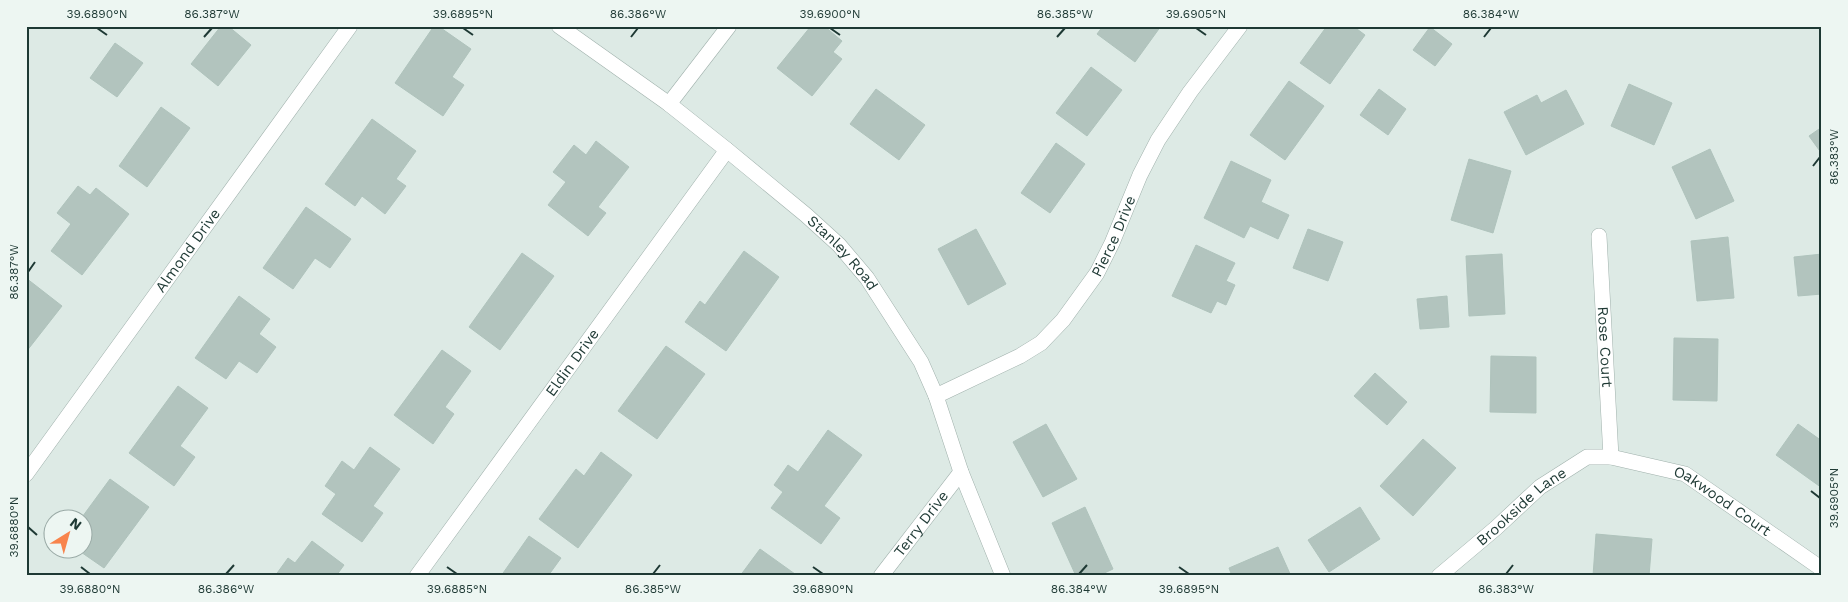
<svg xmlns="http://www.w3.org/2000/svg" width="1848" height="602" viewBox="0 0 1848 602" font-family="'Work Sans',sans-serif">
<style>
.building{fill:#b2c4be;stroke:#afc3bc}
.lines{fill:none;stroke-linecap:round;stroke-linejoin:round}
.minor-casing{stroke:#a0b1ac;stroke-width:16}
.tertiary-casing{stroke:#a0b1ac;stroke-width:16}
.minor{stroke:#fff;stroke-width:15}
.tertiary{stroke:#fff;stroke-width:15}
.ticks{fill:none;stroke:#1e3934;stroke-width:2}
.labels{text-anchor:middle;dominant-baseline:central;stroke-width:4;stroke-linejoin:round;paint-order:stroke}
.street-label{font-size:15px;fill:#1e3934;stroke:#edf6f2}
.neatline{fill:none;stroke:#1e3934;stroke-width:2}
.ticks-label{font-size:12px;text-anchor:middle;fill:#1e3934}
</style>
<rect width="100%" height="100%" fill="#ddeae5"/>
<!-- building -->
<path class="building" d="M 221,26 L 228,26 L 251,45 L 218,86 L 191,64 Z
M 434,26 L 438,26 L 471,49 L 452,77 L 464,85 L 443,116 L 395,83 Z
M 811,26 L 824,26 L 842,41 L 833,52 L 842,59 L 812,96 L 777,68 Z
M 1103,26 L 1161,26 L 1135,62 L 1097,34 Z
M 1327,26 L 1353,26 L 1365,35 L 1330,84 L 1300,63 Z
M 1430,27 L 1452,44 L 1435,66 L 1413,50 Z
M 115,43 L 143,63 L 117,97 L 90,78 Z
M 1091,67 L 1122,90 L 1087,136 L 1056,113 Z
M 1289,81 L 1324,106 L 1285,160 L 1250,135 Z
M 1629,84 L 1672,103 L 1654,145 L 1611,126 Z
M 876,89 L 925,125 L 899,160 L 850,124 Z
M 1379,89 L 1406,109 L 1388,135 L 1360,115 Z
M 1566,90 L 1584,124 L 1526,155 L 1504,112 L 1537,95 L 1541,103 Z
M 161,107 L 190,128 L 147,187 L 119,166 Z
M 372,119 L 416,151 L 396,179 L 406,186 L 385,214 L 362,196 L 355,206 L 325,184 Z
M 1822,127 L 1822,154 L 1809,136 Z
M 596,141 L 629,167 L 598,207 L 606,213 L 588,236 L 548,205 L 566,182 L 553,172 L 574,145 L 586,155 Z
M 1056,143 L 1085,164 L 1050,213 L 1021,193 Z
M 1710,149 L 1734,201 L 1696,219 L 1672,167 Z
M 1469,159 L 1511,171 L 1493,233 L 1451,220 Z
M 1231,161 L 1271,180 L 1261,202 L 1289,215 L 1278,239 L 1250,226 L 1244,238 L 1204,218 Z
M 78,186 L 90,195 L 96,188 L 129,214 L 82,275 L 51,251 L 71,224 L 57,213 Z
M 306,207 L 351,239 L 330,268 L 315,258 L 293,289 L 263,268 Z
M 976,229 L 1006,284 L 968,305 L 938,249 Z
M 1308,229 L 1343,242 L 1328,281 L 1293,268 Z
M 1728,237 L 1734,298 L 1697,301 L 1691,241 Z
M 1196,245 L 1235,263 L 1226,281 L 1235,285 L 1226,305 L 1217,301 L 1211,313 L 1172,296 Z
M 744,251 L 779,277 L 726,351 L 685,322 L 700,301 L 705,305 Z
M 522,253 L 554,276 L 500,350 L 469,327 Z
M 1502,254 L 1505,314 L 1469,316 L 1466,256 Z
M 1822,254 L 1822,294 L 1798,296 L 1794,257 Z
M 26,278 L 62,306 L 26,352 Z
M 239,296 L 270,319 L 259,334 L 276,347 L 257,373 L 239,361 L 226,379 L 195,358 Z
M 1447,296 L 1449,327 L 1420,329 L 1417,299 Z
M 1674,338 L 1718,339 L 1717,401 L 1673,400 Z
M 666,346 L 705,374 L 657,439 L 618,411 Z
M 442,350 L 471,371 L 445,407 L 454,414 L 433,444 L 394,415 Z
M 1491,356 L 1536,357 L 1536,413 L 1490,412 Z
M 1375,373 L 1407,402 L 1387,425 L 1354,396 Z
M 178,386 L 208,408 L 180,446 L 195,457 L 174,486 L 129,453 Z
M 1046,424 L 1077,479 L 1043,497 L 1013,442 Z
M 1798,424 L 1822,441 L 1822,488 L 1776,455 Z
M 828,430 L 862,455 L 824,506 L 840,518 L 821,544 L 771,508 L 783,492 L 774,485 L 788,465 L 798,472 Z
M 1423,439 L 1456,468 L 1413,516 L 1380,486 Z
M 370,447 L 400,469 L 373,506 L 383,513 L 362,542 L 322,514 L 336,494 L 325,486 L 342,461 L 354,470 Z
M 601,452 L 632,475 L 578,548 L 539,519 L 576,469 L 584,476 Z
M 110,479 L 149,507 L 104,568 L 78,550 L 82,550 L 82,520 L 80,520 Z
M 1085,507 L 1113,569 L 1098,576 L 1076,576 L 1052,523 Z
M 1360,507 L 1380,539 L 1329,572 L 1308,540 Z
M 1596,534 L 1652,539 L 1649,576 L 1593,576 Z
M 529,536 L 561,558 L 548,576 L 501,576 Z
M 312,541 L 344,565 L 336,576 L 275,576 L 288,558 L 295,563 Z
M 1278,547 L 1291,576 L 1232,576 L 1229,568 Z
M 760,549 L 795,574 L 794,576 L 740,576 Z"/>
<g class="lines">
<!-- minor casing -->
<g class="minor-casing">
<g id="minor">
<path d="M 669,104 L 729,26"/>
<path id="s1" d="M 1599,236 L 1611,457"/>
<path id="s2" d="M 936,396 L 1020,356 L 1041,343 L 1063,320 L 1097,273 L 1112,243 L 1140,175 L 1158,140 L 1190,92 L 1240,26"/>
<path id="s3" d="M 26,474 L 350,26"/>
<path id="s4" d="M 417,576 L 727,150"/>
<path id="s5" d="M 881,576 L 961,472"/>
<path id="s6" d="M 1439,576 L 1496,528 L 1540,487 L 1587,457 L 1611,457 L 1685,474 L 1822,569"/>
</g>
</g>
<!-- tertiary casing -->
<g class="tertiary-casing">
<g id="tertiary">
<path id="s7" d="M 559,26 L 669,104 L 727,150 L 806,215 L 839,245 L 867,278 L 921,362 L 936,396 L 961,472 L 1003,576"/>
</g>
</g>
<!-- minor -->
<use href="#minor" class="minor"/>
<!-- tertiary -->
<use href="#tertiary" class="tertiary"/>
</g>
<!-- ticks -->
<path class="ticks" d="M 97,28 L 107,35M 463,28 L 473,35M 830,28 L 840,35M 1196,28 L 1206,35M 204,37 L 212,28M 631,37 L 638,28M 1057,37 L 1065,28M 1484,37 L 1491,28M 1813,166 L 1820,157M 28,272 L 35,262M 1811,491 L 1820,498M 28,527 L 37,535M 81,567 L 90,574M 447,567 L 457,574M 813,567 L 823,574M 1179,567 L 1189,574M 226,574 L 234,565M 653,574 L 660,565M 1079,574 L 1087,565M 1506,574 L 1513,565"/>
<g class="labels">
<!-- street labels -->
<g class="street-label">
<text stroke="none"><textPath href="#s2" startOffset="248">Pierce Drive</textPath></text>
<text stroke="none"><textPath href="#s3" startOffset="276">Almond Drive</textPath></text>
<text stroke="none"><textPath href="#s7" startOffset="364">Stanley Road</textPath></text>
<text stroke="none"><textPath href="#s1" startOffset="111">Rose Court</textPath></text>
<text stroke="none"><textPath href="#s4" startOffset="264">Eldin Drive</textPath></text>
<text stroke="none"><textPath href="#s6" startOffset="336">Oakwood Court</textPath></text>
<text stroke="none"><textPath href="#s6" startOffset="108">Brookside Lane</textPath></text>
<text stroke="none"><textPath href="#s5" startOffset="66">Terry Drive</textPath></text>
</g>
</g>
<!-- border -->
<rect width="1848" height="602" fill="none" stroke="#edf6f2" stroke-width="55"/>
<!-- north arrow -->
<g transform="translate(68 534) rotate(37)"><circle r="24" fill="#edf6f2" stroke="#9aaaa6"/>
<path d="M0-4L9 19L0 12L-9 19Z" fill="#f8844c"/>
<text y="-8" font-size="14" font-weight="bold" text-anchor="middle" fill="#1e3934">N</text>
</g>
<rect x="28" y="28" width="1792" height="546" class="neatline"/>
<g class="ticks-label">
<text x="97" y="18">39.6890°N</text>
<text x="212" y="18">86.387°W</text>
<text x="463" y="18">39.6895°N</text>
<text x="638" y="18">86.386°W</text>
<text x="830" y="18">39.6900°N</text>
<text x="1065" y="18">86.385°W</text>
<text x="1196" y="18">39.6905°N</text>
<text x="1491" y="18">86.384°W</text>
<text transform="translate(1834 157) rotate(-90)" y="4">86.383°W</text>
<text transform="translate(14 272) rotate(-90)" y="4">86.387°W</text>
<text transform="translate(1834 498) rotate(-90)" y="4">39.6905°N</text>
<text transform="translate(14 527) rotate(-90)" y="4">39.6880°N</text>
<text x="90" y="593">39.6880°N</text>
<text x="226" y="593">86.386°W</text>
<text x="457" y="593">39.6885°N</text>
<text x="653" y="593">86.385°W</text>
<text x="823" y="593">39.6890°N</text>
<text x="1079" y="593">86.384°W</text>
<text x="1189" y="593">39.6895°N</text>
<text x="1506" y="593">86.383°W</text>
</g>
</svg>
